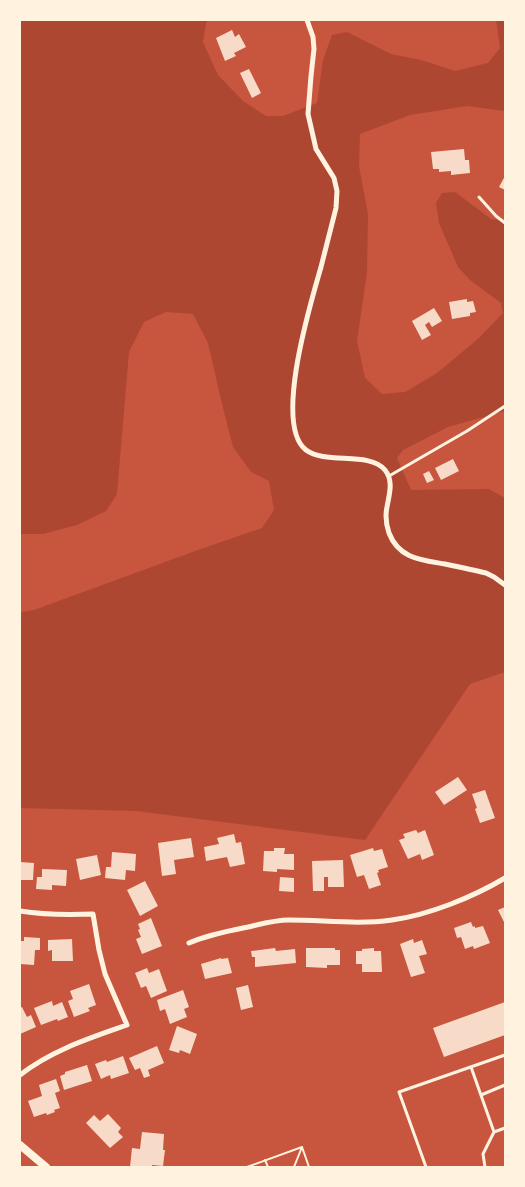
<svg xmlns="http://www.w3.org/2000/svg" width="525" height="1187" viewBox="0 0 525 1187" font-family="'Alegreya Sans',sans-serif">
<style>
.green{fill:#ae4732}
.building{fill:#f7dbc8}
.lines{fill:none;stroke-linecap:round;stroke-linejoin:round}
.path{stroke:#fff3e0;stroke-width:2}
.service{stroke:#fff3e0;stroke-width:3}
.minor{stroke:#fff3e0;stroke-width:5}
.tertiary{stroke:#fff3e0;stroke-width:8}
</style>
<rect width="100%" height="100%" fill="#c8553d"/>
<!-- green -->
<path class="green" d="M 20,20 L 209,20 L 206,23 L 203,42 L 218,75 L 243,101 L 266,116 L 283,116 L 317,103 L 323,60 L 332,35 L 347,32 L 391,54 L 421,60 L 455,71 L 488,63 L 500,48 L 496,20 L 505,20 L 505,111 L 467,106 L 410,115 L 360,134 L 359,166 L 368,214 L 367,272 L 357,341 L 365,378 L 382,394 L 405,392 L 437,373 L 479,338 L 503,313 L 501,303 L 470,280 L 458,267 L 439,223 L 436,203 L 442,193 L 455,192 L 491,219 L 505,221 L 505,411 L 448,427 L 403,450 L 397,458 L 411,490 L 489,489 L 505,498 L 505,672 L 470,684 L 365,840 L 136,811 L 20,808 L 20,612 L 34,610 L 198,550 L 262,528 L 274,510 L 269,481 L 251,472 L 233,447 L 223,408 L 208,343 L 193,314 L 166,312 L 144,322 L 129,352 L 117,494 L 106,511 L 77,525 L 43,534 L 20,534 Z"/>
<!-- building -->
<path class="building" d="M 232,30 L 235,37 L 239,34 L 246,47 L 234,53 L 236,56 L 225,61 L 216,38 Z
M 249,69 L 261,93 L 252,98 L 240,73 Z
M 464,149 L 465,160 L 469,160 L 470,173 L 451,175 L 451,171 L 439,172 L 439,169 L 433,169 L 431,152 Z
M 505,176 L 505,190 L 499,187 Z
M 467,299 L 467,302 L 473,301 L 476,312 L 470,313 L 470,316 L 452,319 L 449,302 Z
M 434,308 L 442,321 L 432,327 L 429,322 L 425,325 L 431,335 L 422,340 L 412,321 Z
M 453,459 L 459,471 L 441,480 L 435,468 Z
M 429,471 L 434,480 L 427,483 L 423,474 Z
M 458,777 L 467,790 L 444,805 L 435,792 Z
M 485,790 L 495,818 L 480,823 L 475,809 L 477,808 L 472,794 Z
M 416,830 L 418,833 L 425,830 L 434,855 L 422,860 L 420,854 L 408,859 L 399,840 L 405,838 L 403,834 Z
M 234,834 L 236,843 L 241,842 L 245,864 L 230,867 L 227,857 L 206,861 L 204,847 L 219,844 L 217,838 Z
M 191,838 L 194,857 L 174,860 L 176,874 L 162,876 L 158,843 Z
M 274,848 L 285,848 L 284,854 L 294,854 L 294,870 L 277,869 L 277,872 L 263,871 L 264,851 L 274,851 Z
M 373,848 L 374,851 L 382,849 L 388,867 L 378,870 L 379,872 L 377,873 L 381,885 L 369,889 L 364,875 L 357,877 L 350,855 Z
M 112,852 L 136,854 L 135,871 L 126,870 L 125,880 L 105,878 L 106,867 L 111,867 Z
M 97,855 L 101,875 L 80,880 L 76,859 Z
M 343,860 L 344,887 L 328,887 L 328,877 L 324,877 L 324,891 L 313,891 L 312,861 Z
M 20,862 L 34,863 L 33,880 L 20,880 Z
M 42,869 L 67,870 L 66,886 L 52,885 L 52,890 L 36,889 L 37,877 L 42,877 Z
M 280,877 L 294,878 L 294,892 L 279,891 Z
M 145,881 L 158,906 L 140,916 L 127,890 Z
M 505,907 L 505,924 L 498,910 Z
M 151,918 L 162,946 L 142,954 L 136,939 L 141,937 L 138,930 L 140,929 L 138,924 Z
M 471,922 L 473,927 L 475,926 L 475,928 L 483,926 L 490,943 L 474,949 L 473,946 L 465,949 L 461,937 L 457,938 L 454,928 Z
M 24,937 L 40,938 L 40,950 L 35,950 L 34,965 L 20,964 L 20,941 L 24,941 Z
M 72,939 L 73,961 L 52,961 L 52,950 L 48,951 L 48,940 Z
M 413,939 L 414,943 L 422,940 L 427,954 L 419,956 L 425,973 L 411,977 L 400,944 Z
M 275,948 L 276,951 L 295,949 L 296,963 L 255,967 L 255,957 L 252,957 L 251,951 Z
M 306,948 L 335,948 L 335,950 L 340,950 L 340,965 L 327,965 L 327,968 L 306,967 Z
M 374,948 L 374,951 L 381,951 L 382,972 L 362,972 L 362,964 L 356,964 L 356,951 L 362,951 L 362,949 Z
M 221,958 L 221,959 L 228,958 L 232,973 L 205,979 L 201,964 Z
M 147,968 L 149,973 L 159,969 L 167,991 L 151,998 L 146,986 L 141,988 L 135,973 Z
M 89,984 L 96,1005 L 88,1008 L 90,1011 L 74,1017 L 68,1001 L 73,999 L 70,991 Z
M 248,985 L 253,1007 L 241,1010 L 236,988 Z
M 183,990 L 189,1007 L 184,1009 L 187,1017 L 170,1024 L 165,1009 L 160,1011 L 157,1000 Z
M 52,1001 L 53,1006 L 62,1002 L 68,1017 L 58,1021 L 57,1019 L 41,1025 L 34,1008 Z
M 505,1002 L 505,1035 L 444,1057 L 433,1028 Z
M 22,1007 L 27,1017 L 31,1015 L 36,1027 L 20,1034 L 20,1008 Z
M 177,1026 L 197,1034 L 190,1054 L 180,1050 L 179,1053 L 169,1050 Z
M 157,1046 L 164,1063 L 148,1070 L 150,1076 L 144,1078 L 140,1068 L 135,1070 L 129,1058 Z
M 123,1056 L 129,1073 L 111,1079 L 110,1075 L 101,1079 L 95,1064 L 106,1060 L 107,1062 Z
M 87,1065 L 92,1081 L 64,1090 L 60,1076 L 65,1074 L 65,1072 Z
M 56,1079 L 60,1091 L 55,1093 L 60,1108 L 54,1110 L 55,1112 L 47,1115 L 46,1113 L 34,1117 L 28,1101 L 42,1096 L 39,1085 Z
M 108,1114 L 121,1128 L 118,1132 L 123,1137 L 110,1148 L 86,1123 L 94,1115 L 100,1121 Z
M 142,1132 L 164,1134 L 163,1150 L 165,1150 L 163,1166 L 152,1165 L 152,1167 L 130,1167 L 132,1148 L 140,1149 Z"/>
<g class="lines">
<!-- path -->
<path class="path" d="M 265,1160 L 268,1167
M 247,1167 L 302,1147 L 309,1167
M 294,1167 L 302,1147"/>
<!-- service -->
<path class="service" d="M 479,197 L 496,216 L 505,223
M 389,476 L 467,431 L 505,406
M 471,1067 L 494,1132
M 481,1095 L 505,1085
M 426,1167 L 399,1092 L 505,1055
M 485,1167 L 483,1154 L 494,1132 L 505,1128"/>
<!-- minor -->
<path class="minor" d="M 307,20 L 313,37 L 314,49 L 311,76 L 308,114 L 316,149 L 334,178 L 337,191 L 336,208 C 331,227 326,247 321,267 C 311,302 273,425 306,450 C 326,465 369,451 385,470 C 394,481 389,495 387,507 C 385,516 386,524 389,533 C 399,559 422,560 445,564 C 459,567 473,570 486,573 L 494,577 L 505,585
M 20,911 C 45,915 69,915 93,914 L 99,950 L 105,974 L 127,1025 C 90,1038 52,1050 20,1075
M 189,943 C 207,935 228,931 248,927 C 261,924 275,920 289,920 C 323,920 358,925 392,920 C 429,915 473,897 505,878"/>
<!-- tertiary -->
<path class="tertiary" d="M 20,1145 L 46,1167"/>
</g>
<!-- border -->
<rect width="525" height="1187" fill="none" stroke="#fff3e0" stroke-width="42"/>
</svg>
